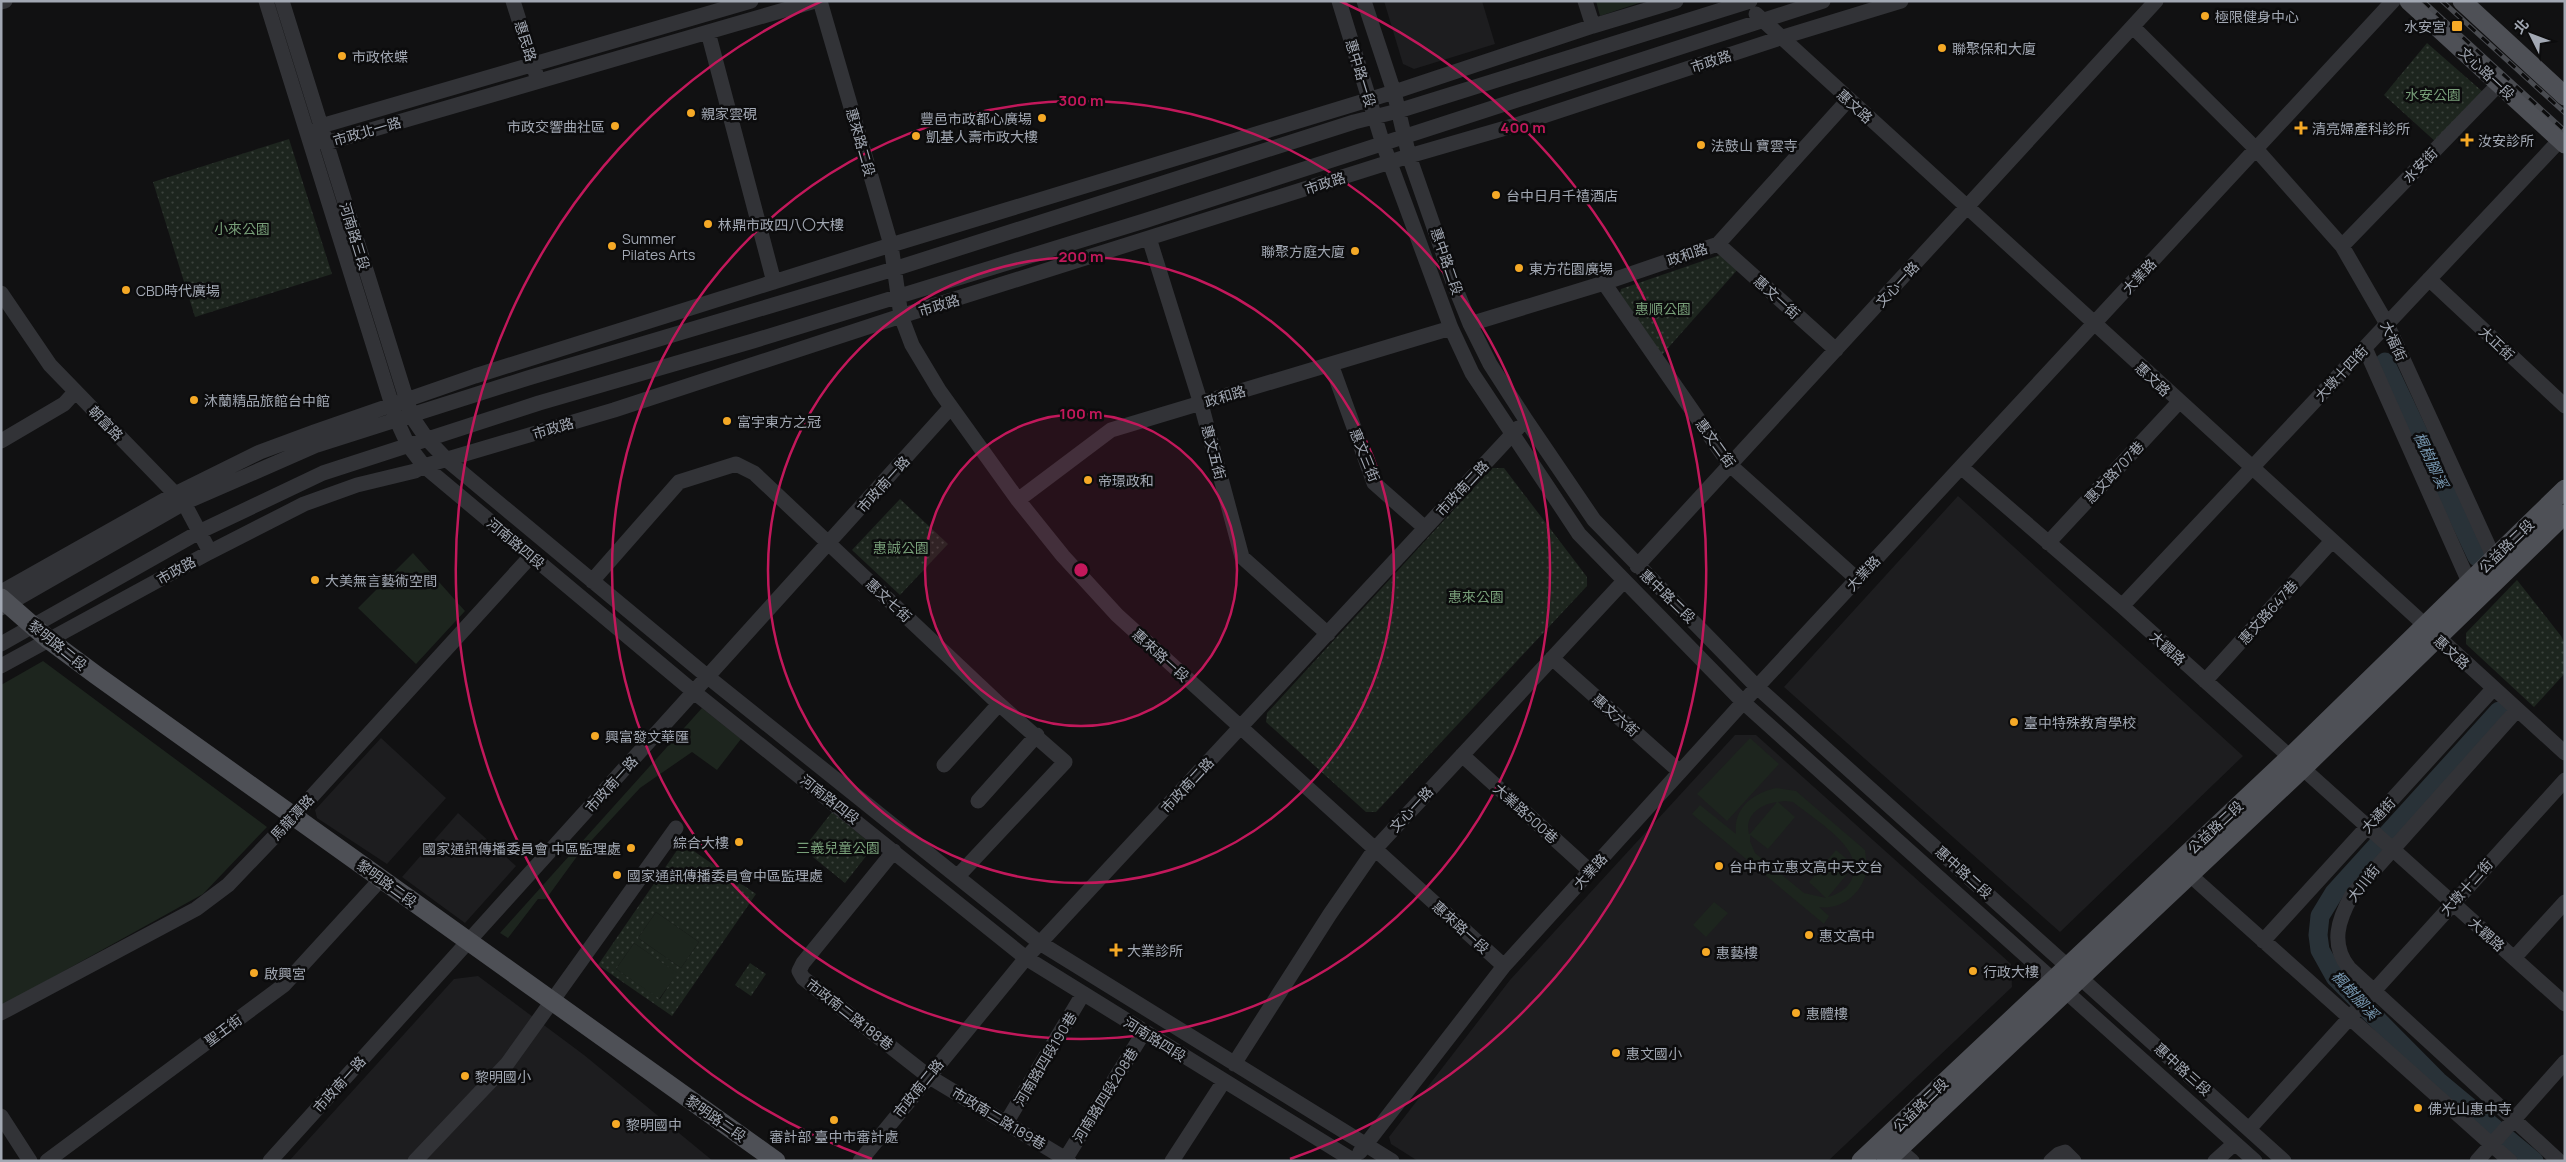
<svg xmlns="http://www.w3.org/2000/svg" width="2566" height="1162" viewBox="0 0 2566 1162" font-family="Manrope,'Noto Sans TC',sans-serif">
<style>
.built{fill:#1d1d1f}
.green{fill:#1d251e;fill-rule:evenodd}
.park{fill:url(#park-dots);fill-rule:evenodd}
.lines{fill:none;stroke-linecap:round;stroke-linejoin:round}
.river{stroke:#293238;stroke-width:19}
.minor{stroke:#323337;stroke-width:15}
.major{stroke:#4e5056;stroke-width:19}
.rail-casing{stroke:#494b50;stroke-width:5}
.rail{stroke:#0c0c0d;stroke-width:3;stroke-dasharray:9;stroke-linecap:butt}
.ring{fill:none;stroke:#c2185b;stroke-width:2.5}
.poi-dot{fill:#f5a926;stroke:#0c0c0d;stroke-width:2}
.labels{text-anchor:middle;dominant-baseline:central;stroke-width:5;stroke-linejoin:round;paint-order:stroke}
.poi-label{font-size:14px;fill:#a2a8b3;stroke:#0c0c0d;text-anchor:start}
.street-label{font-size:14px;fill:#a2a8b3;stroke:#0c0c0d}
.park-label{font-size:14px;fill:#789f79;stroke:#0c0c0d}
.water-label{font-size:15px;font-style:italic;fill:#7797b0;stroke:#0c0c0d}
.centre{fill:#c2185b;stroke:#0c0c0d;stroke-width:2.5}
.ring-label{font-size:15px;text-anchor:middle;font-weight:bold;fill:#c2185b;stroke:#0c0c0d;stroke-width:5;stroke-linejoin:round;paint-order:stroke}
</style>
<defs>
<pattern id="park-dots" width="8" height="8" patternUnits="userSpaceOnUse" patternTransform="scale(1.25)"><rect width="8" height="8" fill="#1d251e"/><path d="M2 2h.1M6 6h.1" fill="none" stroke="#3b423c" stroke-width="1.8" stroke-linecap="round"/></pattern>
</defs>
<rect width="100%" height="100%" fill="#111112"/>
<!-- built -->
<path class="built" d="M 1384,1 L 1482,1 L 1495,44 L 1414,69 L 1403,64 Z
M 1958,496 L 2243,756 L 2060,932 L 1784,687 Z
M 1735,735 L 1756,735 L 2011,964 L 2012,987 L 1828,1161 L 1418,1161 L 1391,1144 L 1389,1137 L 1510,980 Z
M 381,738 L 446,798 L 387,864 L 317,818 L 315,810 Z
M 458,813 L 516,866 L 465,923 L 402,877 Z
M 478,976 L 584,1055 L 713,1161 L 289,1161 L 454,979 Z"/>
<!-- green -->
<path class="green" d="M 1596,1 L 1645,1 L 1600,16 Z
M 413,553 L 465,611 L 416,664 L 358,608 Z
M 43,661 L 267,827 L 203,894 L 1,1006 L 1,685 Z
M 702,708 L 741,739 L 717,770 L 692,752 L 640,788 L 578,855 L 546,899 L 538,899 L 508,938 L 500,933 Z
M 1750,738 L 1779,764 L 1727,821 L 1697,794 Z
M 1776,788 L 1796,791 L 1865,850 C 1866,859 1868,869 1865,877 C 1858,897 1839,910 1819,907 L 1829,916 L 1824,924 L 1692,814 L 1700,805 L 1736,834 C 1733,808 1753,793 1776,788 ZM 1785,801 L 1793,802 C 1811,817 1852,841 1854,865 L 1836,850 L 1809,882 L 1826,898 L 1804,893 L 1755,853 L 1750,841 L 1750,835 L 1768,849 L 1795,817 L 1778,802 ZM 1777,802 L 1750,834 L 1749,834 C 1744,815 1761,804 1777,802 ZM 1854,866 C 1855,883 1843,893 1828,897 Z
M 1714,902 L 1728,913 L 1706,937 L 1693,925 Z
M 656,912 L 699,942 L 681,968 L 638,938 Z
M 634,943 L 678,973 L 659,999 L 616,969 Z"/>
<!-- park -->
<path class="park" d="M 2427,43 L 2483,92 L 2437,143 L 2384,95 Z
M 289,139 L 332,274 L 195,317 L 153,182 Z
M 1723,254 L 1739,268 L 1660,357 L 1619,296 L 1621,289 Z
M 1492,468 L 1504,468 L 1587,577 L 1587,586 L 1376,812 L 1366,812 L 1266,722 L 1267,713 Z
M 900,499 L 948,544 L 900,595 L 852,550 Z
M 2517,580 L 2561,636 L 2565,644 L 2565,673 L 2534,707 L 2466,644 L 2466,633 Z
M 832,812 L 874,846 L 845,883 L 803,849 Z
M 682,843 L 756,894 L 672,1016 L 598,965 ZM 656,912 L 699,942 L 681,968 L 638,938 ZM 634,943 L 677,973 L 660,999 L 616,969 Z
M 750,963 L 766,974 L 751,996 L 735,985 Z"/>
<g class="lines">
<!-- river -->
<path class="river" d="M 2385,362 L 2477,557
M 2499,711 L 2334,893 L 2320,916 L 2318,935 L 2320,950 L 2335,977 L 2438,1081 L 2534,1161"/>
<!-- minor -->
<path class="minor" d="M 266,1 L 397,421 L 408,445 L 424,466 L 694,692 L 1026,958 L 1354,1161
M 282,1 L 412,417 L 427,439 L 447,460 L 708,677 L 1040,943 L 1392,1161
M 513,1 L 536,74
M 820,1 L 891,245 L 901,316 L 912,345 L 939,390 L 1018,500 L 1063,556 L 1117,615 L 1504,966
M 1339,1 L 1383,144 L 1451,328 L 1472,373 L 1579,534 L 1743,702 L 2255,1161
M 1364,1 L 1394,92 L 1409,156 L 1453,282 L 1470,324 L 1490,364 L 1526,420 L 1594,520 L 1757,687 L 2284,1161
M 1585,1 L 1593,26
M 1,2 L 5,1
M 1756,14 L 2565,753
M 2133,27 L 2256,149 L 2342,246 L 2387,324 L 2494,558
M 708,32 L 774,282
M 313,132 L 321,126 L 751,1
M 318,140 L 326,143 L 815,1
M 1149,238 L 1201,404 L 1242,557 L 1328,634
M 1718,244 L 1836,350
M 2342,246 L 2499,84
M 2429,279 L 2565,406
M 1604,283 L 1730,465 L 1857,579
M 1,293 L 50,365 L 184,503 L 210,552
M 1470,324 L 1604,283 L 1718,244 L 1848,100
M 2365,348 L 2469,582
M 1331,364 L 1374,483 L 1425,528
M 1,441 L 64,404 L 75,392
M 1961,467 L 2122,606 L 2565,1004
M 1018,500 L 1111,430 L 1451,328
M 2048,543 L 2179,402
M 1637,566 L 2156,1
M 592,581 L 679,482 L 736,464 L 754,473 L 999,704 L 1065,762 L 958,876
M 1,592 L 175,494 L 260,452 L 314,432 L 475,376 L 891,245 L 1394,92 L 1593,26 L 1676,1
M 2122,606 L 2560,140
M 1,608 L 184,503 L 317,445 L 528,378 L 894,269 L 1354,122 L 1398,111 L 1750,1
M 1,644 L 201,531 L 323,473 L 539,403 L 753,341 L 1144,221 L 1823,1
M 1552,658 L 1680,772
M 1,666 L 210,552 L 304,504 L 357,485 L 415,471 L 424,466 L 614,410 L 901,316 L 1409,156 L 1516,125 L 1780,38 L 1901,1
M 2205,681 L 2331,542
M 2517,710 L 2352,895 C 2338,920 2330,944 2349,968 L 2559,1161
M 1462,755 L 1590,871
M 944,765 L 999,704
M 978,801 L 1037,735
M 894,851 L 803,963 L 799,971 L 803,978 L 928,1076 L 1069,1161
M 2190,875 L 2510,1161
M 2263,941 L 2493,689
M 2514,958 L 2565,902
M 1,1013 L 196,909 L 228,885 L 294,816 L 531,556
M 1234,1064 L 1330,914 L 1375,849 L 1623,582
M 1,1116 L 30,1161
M 1006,1123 L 1083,994
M 2249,1129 L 2565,780
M 1898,1149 L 1912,1161
M 1360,1152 L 1504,966 L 1757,687 L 2393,1
M 1066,1158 L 1144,1032
M 47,1161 L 284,985 L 381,879
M 270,1161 L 951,407
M 415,1161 L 507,1064 L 676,828
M 860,1161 L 1026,958 L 1518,428
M 1172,1161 L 1224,1081
M 2051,1161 L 2059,1154 L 2065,1152 L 2074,1161
M 2215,1161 L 2235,1143
M 2477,1161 L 2565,1062"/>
<!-- major -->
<path class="major" d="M 2409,1 L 2565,144
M 2462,1 L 2565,96
M 1,598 L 49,640 L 96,675 L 776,1161
M 1861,1161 L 2290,757 L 2565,489
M 1886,1161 L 2302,769 L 2565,514"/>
<!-- rail casing -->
<g class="rail-casing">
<path id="rail" d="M 2423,1 L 2565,131
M 2442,1 L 2565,113"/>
</g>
<!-- rail -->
<use href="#rail" class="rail"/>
</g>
<!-- distance rings -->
<circle cx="1081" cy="570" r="156" fill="#c2185b" fill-opacity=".12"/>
<g class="ring">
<circle cx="1081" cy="570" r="156"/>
<circle cx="1081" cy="570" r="313"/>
<circle cx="1081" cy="570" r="469"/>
<path d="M872 1159A625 625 0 0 1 822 1M1340 1A625 625 0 0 1 1290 1159"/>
</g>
<!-- markers -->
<g class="poi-dot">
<circle cx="2205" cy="16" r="5"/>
<rect x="2451" y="20" width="12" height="12" rx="2.5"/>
<circle cx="1942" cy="48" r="5"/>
<circle cx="342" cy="56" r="5"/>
<circle cx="691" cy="113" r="5"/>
<circle cx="1042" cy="118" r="5"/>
<circle cx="615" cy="126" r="5"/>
<path d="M2298.5 120.5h5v5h5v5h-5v5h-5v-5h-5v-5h5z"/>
<circle cx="916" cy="136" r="5"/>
<path d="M2464.5 132.5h5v5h5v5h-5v5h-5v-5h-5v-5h5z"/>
<circle cx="1701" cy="145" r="5"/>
<circle cx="1496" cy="195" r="5"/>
<circle cx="708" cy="224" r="5"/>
<circle cx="612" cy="246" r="5"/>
<circle cx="1355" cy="251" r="5"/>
<circle cx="1519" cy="268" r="5"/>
<circle cx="126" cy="290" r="5"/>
<circle cx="194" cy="400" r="5"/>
<circle cx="727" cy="421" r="5"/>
<circle cx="1088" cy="480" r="5"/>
<circle cx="315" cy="580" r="5"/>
<circle cx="2014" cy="722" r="5"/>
<circle cx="595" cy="736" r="5"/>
<circle cx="739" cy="842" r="5"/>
<circle cx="631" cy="848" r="5"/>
<circle cx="1719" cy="866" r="5"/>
<circle cx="617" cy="875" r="5"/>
<circle cx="1809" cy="935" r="5"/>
<path d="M1113.5 942.5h5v5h5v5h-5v5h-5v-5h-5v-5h5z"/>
<circle cx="1706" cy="952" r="5"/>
<circle cx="1973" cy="971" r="5"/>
<circle cx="254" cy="973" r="5"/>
<circle cx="1796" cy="1013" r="5"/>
<circle cx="1616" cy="1053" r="5"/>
<circle cx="465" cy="1076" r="5"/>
<circle cx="2418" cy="1108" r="5"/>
<circle cx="834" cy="1120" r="5"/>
<circle cx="616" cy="1124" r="5"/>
</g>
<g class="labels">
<!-- poi labels -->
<g class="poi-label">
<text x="2215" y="16">極限健身中心</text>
<text x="2446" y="26" text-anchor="end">水安宮</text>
<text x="1952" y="48">聯聚保和大廈</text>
<text x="352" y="56">市政依蝶</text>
<text x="701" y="113">親家雲硯</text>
<text x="1032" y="118" text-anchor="end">豐邑市政都心廣場</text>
<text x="605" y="126" text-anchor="end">市政交響曲社區</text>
<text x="2312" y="128">清亮婦產科診所</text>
<text x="926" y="136">凱基人壽市政大樓</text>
<text x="2478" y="140">汝安診所</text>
<text x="1711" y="145">法鼓山 寶雲寺</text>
<text x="1506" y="195">台中日月千禧酒店</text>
<text x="718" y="224">林鼎市政四八〇大樓</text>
<text x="622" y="238">Summer<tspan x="622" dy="16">Pilates Arts</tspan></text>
<text x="1345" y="251" text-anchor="end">聯聚方庭大廈</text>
<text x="1529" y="268">東方花園廣場</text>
<text x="136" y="290">CBD時代廣場</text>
<text x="204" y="400">沐蘭精品旅館台中館</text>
<text x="737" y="421">富宇東方之冠</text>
<text x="1098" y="480">帝璟政和</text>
<text x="325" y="580">大美無言藝術空間</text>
<text x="2024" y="722">臺中特殊教育學校</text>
<text x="605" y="736">興富發文華匯</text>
<text x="729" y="842" text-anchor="end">綜合大樓</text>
<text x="621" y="848" text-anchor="end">國家通訊傳播委員會 中區監理處</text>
<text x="1729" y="866">台中市立惠文高中天文台</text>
<text x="627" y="875">國家通訊傳播委員會中區監理處</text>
<text x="1819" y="935">惠文高中</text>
<text x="1127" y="950">大業診所</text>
<text x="1716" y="952">惠藝樓</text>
<text x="1983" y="971">行政大樓</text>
<text x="264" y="973">啟興宮</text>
<text x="1806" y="1013">惠體樓</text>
<text x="1626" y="1053">惠文國小</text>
<text x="475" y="1076">黎明國小</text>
<text x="2428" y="1108">佛光山惠中寺</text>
<text x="626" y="1124">黎明國中</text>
<text x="834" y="1136" text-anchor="middle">審計部 臺中市審計處</text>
</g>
<!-- street labels -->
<g class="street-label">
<text transform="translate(526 41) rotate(73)">惠民路</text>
<text transform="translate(1711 61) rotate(-18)">市政路</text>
<text transform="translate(1361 73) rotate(73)">惠中路一段</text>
<text transform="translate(2487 73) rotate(43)">文心路一段</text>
<text transform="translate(1855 106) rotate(42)">惠文路</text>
<text transform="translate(367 131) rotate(-16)">市政北一路</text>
<text transform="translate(861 142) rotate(74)">惠來路二段</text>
<text transform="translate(2420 165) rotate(-46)">水安街</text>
<text transform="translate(1325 183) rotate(-18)">市政路</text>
<text transform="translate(355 236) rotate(73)">河南路三段</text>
<text transform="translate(1687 254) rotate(-19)">政和路</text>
<text transform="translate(1447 261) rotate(71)">惠中路二段</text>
<text transform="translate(2139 276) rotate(-47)">大業路</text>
<text transform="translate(1897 284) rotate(-47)">文心一路</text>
<text transform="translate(1777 297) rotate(42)">惠文一街</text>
<text transform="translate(939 305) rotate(-17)">市政路</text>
<text transform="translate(2394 341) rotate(65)">大福街</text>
<text transform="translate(2497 343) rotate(43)">大正街</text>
<text transform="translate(2341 373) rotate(-47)">大墩十四街</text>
<text transform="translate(2153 379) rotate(43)">惠文路</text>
<text transform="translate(1225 396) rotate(-17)">政和路</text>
<text transform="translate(106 423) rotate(46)">朝富路</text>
<text transform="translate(553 428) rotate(-17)">市政路</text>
<text transform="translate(1716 443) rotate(54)">惠文二街</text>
<text transform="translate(1214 452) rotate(75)">惠文五街</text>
<text transform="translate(1365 455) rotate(68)">惠文三街</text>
<text transform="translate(2114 472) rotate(-47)">惠文路707巷</text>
<text transform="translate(883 484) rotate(-48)">市政南一路</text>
<text transform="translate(1462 488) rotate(-47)">市政南二路</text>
<text transform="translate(516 543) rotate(40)">河南路四段</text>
<text transform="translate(2506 546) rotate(-44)">公益路二段</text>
<text transform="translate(176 570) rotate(-29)">市政路</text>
<text transform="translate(1863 573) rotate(-47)">大業路</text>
<text transform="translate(1668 596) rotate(44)">惠中路二段</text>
<text transform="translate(889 600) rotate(43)">惠文七街</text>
<text transform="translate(2268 612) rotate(-48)">惠文路647巷</text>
<text transform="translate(58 645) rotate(39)">黎明路二段</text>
<text transform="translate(2168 648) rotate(42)">大觀路</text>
<text transform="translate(2452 652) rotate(42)">惠文路</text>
<text transform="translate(1161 655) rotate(42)">惠來路一段</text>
<text transform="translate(1616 715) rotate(41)">惠文六街</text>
<text transform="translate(611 784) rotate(-48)">市政南一路</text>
<text transform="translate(1187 785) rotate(-47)">市政南二路</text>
<text transform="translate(830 799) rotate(38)">河南路四段</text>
<text transform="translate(1411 809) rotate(-47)">文心一路</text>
<text transform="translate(1526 813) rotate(42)">大業路500巷</text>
<text transform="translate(2378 815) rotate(-47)">大通街</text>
<text transform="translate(292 817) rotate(-47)">馬龍潭路</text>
<text transform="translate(2215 827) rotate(-43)">公益路二段</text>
<text transform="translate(1590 871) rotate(-48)">大業路</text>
<text transform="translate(1964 872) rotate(42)">惠中路二段</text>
<text transform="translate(387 883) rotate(36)">黎明路二段</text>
<text transform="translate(2363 883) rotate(-52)">大川街</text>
<text transform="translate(2466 887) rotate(-48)">大墩十二街</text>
<text transform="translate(1461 927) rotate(42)">惠來路一段</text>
<text transform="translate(2487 934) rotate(42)">大觀路</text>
<text transform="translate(850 1014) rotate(38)">市政南二路188巷</text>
<text transform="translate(223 1030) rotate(-37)">聖王街</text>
<text transform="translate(1155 1039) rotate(32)">河南路四段</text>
<text transform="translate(1045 1059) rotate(-59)">河南路四段190巷</text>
<text transform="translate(2183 1069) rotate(42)">惠中路三段</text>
<text transform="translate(339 1084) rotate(-48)">市政南一路</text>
<text transform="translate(918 1088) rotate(-51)">市政南二路</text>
<text transform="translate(1105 1095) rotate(-58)">河南路四段208巷</text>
<text transform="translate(1920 1105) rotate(-44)">公益路二段</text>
<text transform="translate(716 1118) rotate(35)">黎明路二段</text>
<text transform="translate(999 1118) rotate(31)">市政南二路189巷</text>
</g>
<!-- park labels -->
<g class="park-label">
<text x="2433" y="94">水安公園</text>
<text x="242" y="228">小來公園</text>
<text x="1663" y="308">惠順公園</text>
<text x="901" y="547">惠誠公園</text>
<text x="1476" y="596">惠來公園</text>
<text x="838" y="847">三義兒童公園</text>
</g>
<!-- water labels -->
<g class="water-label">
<text transform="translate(2431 460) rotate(65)">楓樹腳溪</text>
<text transform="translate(2355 995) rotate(47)">楓樹腳溪</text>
</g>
</g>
<circle cx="1081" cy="570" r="8" class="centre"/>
<g class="ring-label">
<text x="1081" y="106">300 m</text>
<text x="1523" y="133">400 m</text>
<text x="1081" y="262">200 m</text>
<text x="1081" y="419">100 m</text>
</g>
<!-- border -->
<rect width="2566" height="1162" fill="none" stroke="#a2a8b3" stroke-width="5"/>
<!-- north arrow -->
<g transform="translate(2531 35) rotate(312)" stroke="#0c0c0d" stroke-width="4" paint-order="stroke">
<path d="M0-4L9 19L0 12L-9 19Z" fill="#a2a8b3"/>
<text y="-8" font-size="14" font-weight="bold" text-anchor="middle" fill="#a2a8b3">北</text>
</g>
</svg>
